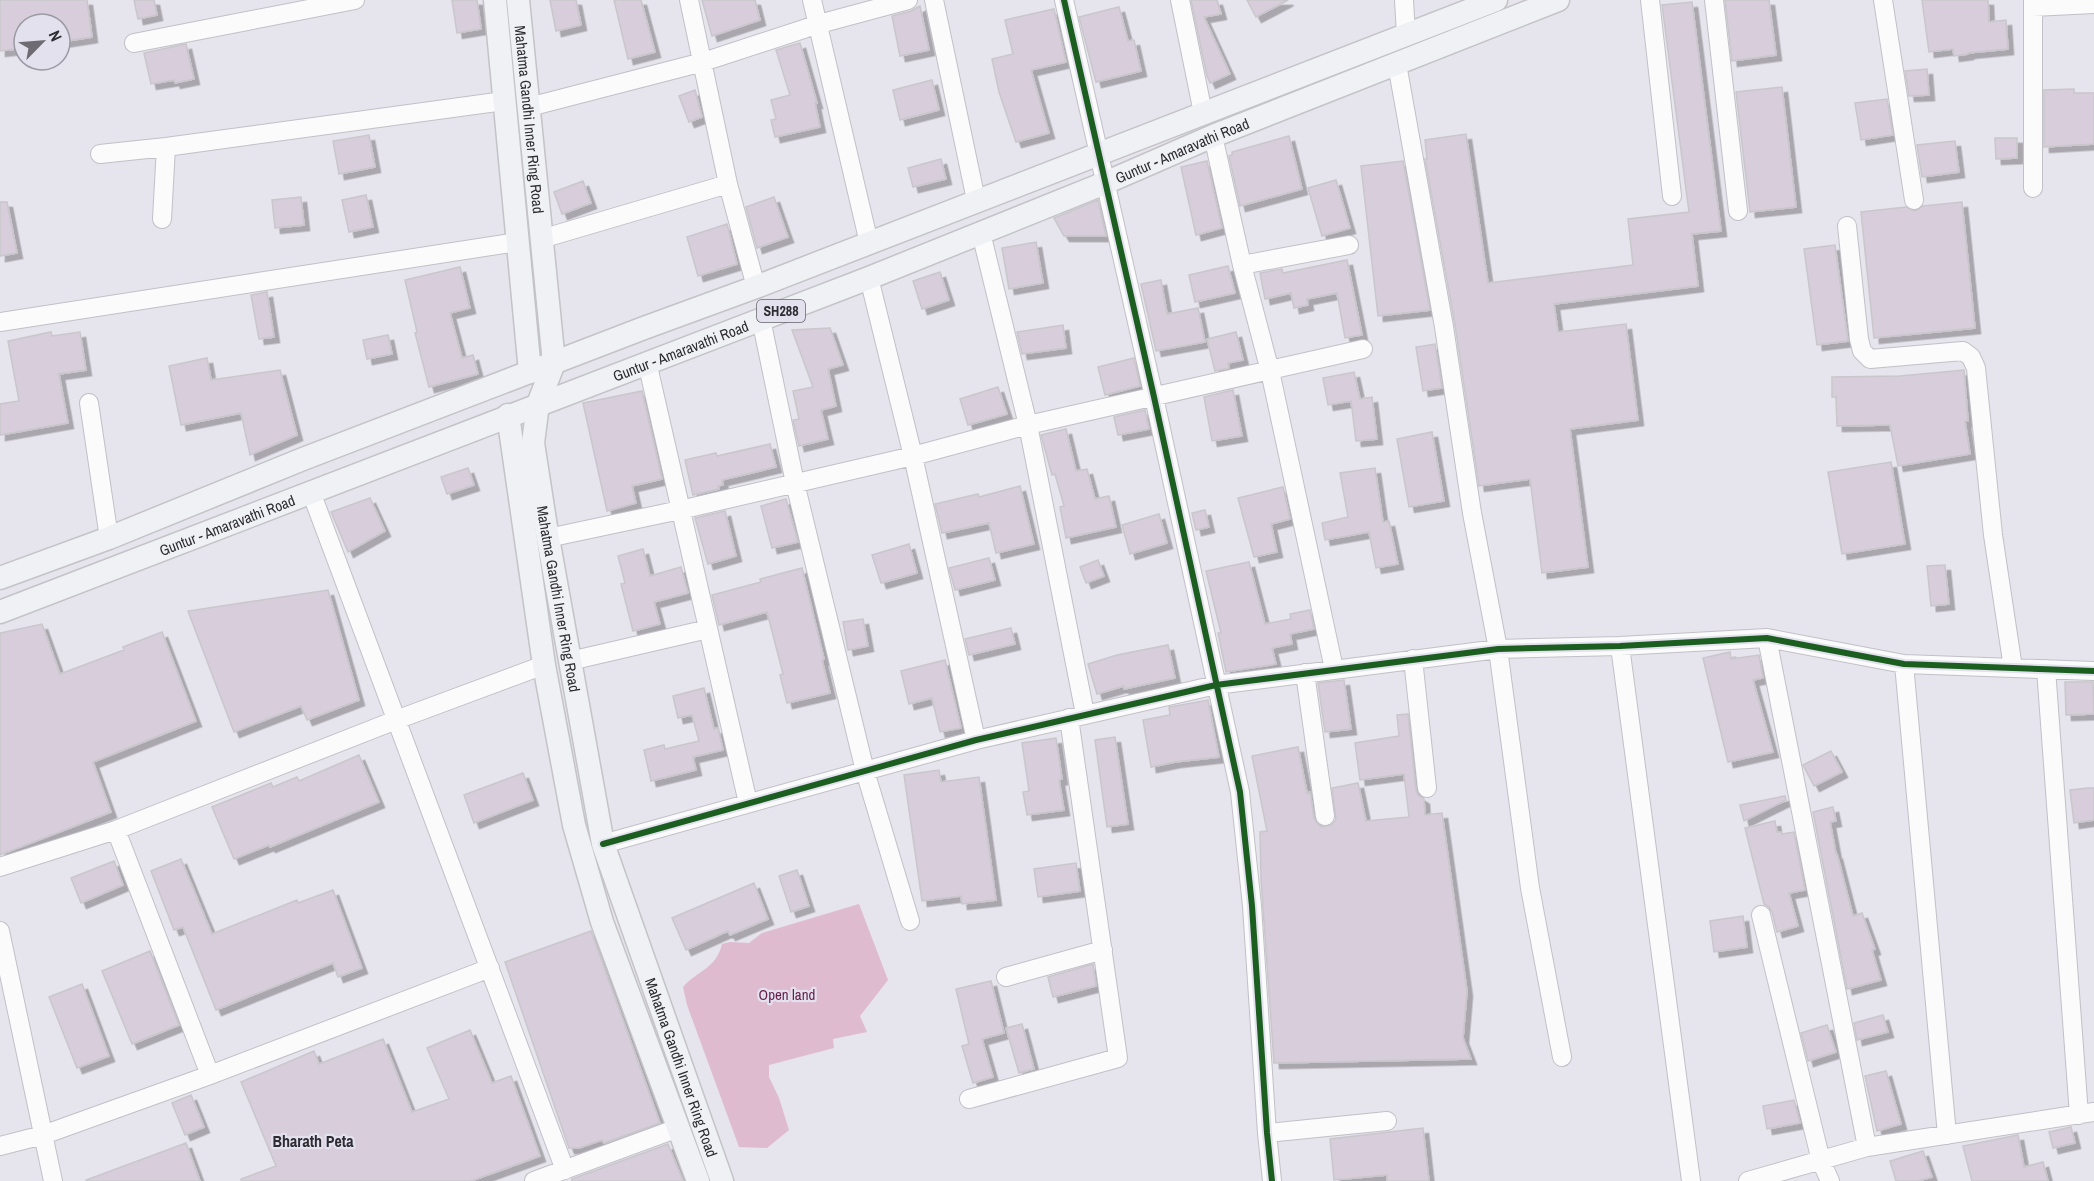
<svg xmlns="http://www.w3.org/2000/svg" width="2094" height="1181" viewBox="0 0 2094 1181" font-family="'Archivo Narrow',sans-serif">
<style>
.forest{fill:#dfbbd0}
.building{fill:#d7cddb;stroke:#c9c7cc;stroke-width:1.5;filter:url(#shadow)}
.lines{fill:none;stroke-linecap:round;stroke-linejoin:round}
.minor-casing{stroke:#c2c0c7;stroke-width:20}
.major-casing{stroke:#c4c3c7;stroke-width:25}
.minor{stroke:#fbfbfc;stroke-width:18}
.major{stroke:#eff1f5;stroke-width:22}
.cycleway-casing{stroke:#e4e1ef;stroke-width:10}
.cycleway{stroke:#1b5e20;stroke-width:6}
.labels{text-anchor:middle;dominant-baseline:central;stroke-width:4.5;stroke-linejoin:round;paint-order:stroke}
.shield{fill:#e4e1ef;stroke:#64626a;stroke-width:1.5}
.shield-label{font-size:14px;font-weight:bold;fill:#2d2c31}
.street-label{font-size:15px;fill:#2d2c31;stroke:#e4e1ef}
.park-label{font-size:15px;fill:#661c48;stroke:#e4e1ef}
.neighbourhood-label{font-size:16px;font-weight:bold;fill:#2d2c31;stroke:#e4e1ef}
</style>
<defs>
<filter id="shadow"><feDropShadow dx="5.5" dy="5.5" stdDeviation="0" flood-color="#0004"/></filter>
</defs>
<rect width="100%" height="100%" fill="#e6e4ec"/>
<!-- forest -->
<path class="forest" d="M 859,904 L 888,980 L 860,1016 L 867,1032 L 833,1039 L 834,1048 L 769,1065 L 769,1077 L 779,1098 L 789,1130 L 767,1148 L 739,1147 L 687,1005 L 683,987 C 698,970 716,969 722,944 L 730,942 L 749,943 L 762,933 Z"/>
<!-- building -->
<path class="building" d="M 0,0 L 87,0 L 92,37 L 60,42 L 60,24 L 24,24 L 24,48 L 0,51 Z
M 134,0 L 154,0 L 157,15 L 138,19 Z
M 452,0 L 477,0 L 481,29 L 457,33 Z
M 550,0 L 576,0 L 581,25 L 556,31 Z
M 614,0 L 641,0 L 655,52 L 628,59 Z
M 702,0 L 755,0 L 760,20 L 712,36 Z
M 1191,0 L 1217,0 L 1221,14 L 1204,17 L 1230,74 L 1210,83 L 1207,76 Z
M 1247,0 L 1288,0 L 1256,17 Z
M 1725,0 L 1769,0 L 1776,55 L 1732,61 Z
M 1922,0 L 1988,0 L 1989,22 L 2006,20 L 2008,49 L 1968,53 L 1968,54 L 1954,56 L 1953,49 L 1929,52 Z
M 1692,2 L 1721,231 L 1692,234 L 1698,286 L 1554,304 L 1558,332 L 1626,324 L 1638,420 L 1570,429 L 1588,567 L 1542,573 L 1530,479 L 1479,486 L 1455,325 L 1425,159 L 1427,159 L 1425,140 L 1466,134 L 1488,283 L 1633,265 L 1628,219 L 1689,212 L 1662,5 Z
M 920,6 L 929,50 L 900,56 L 892,16 L 911,11 Z
M 1119,7 L 1128,41 L 1134,40 L 1141,71 L 1096,82 L 1079,17 Z
M 1054,9 L 1066,62 L 1031,70 L 1049,133 L 1016,142 L 999,92 L 992,59 L 1013,54 L 1005,20 Z
M 800,43 L 817,103 L 815,103 L 820,127 L 775,137 L 771,120 L 776,119 L 771,100 L 790,95 L 776,50 Z
M 186,44 L 194,79 L 175,83 L 174,80 L 151,84 L 144,53 Z
M 1927,69 L 1929,95 L 1909,96 L 1905,71 Z
M 932,80 L 939,110 L 900,120 L 893,90 Z
M 1782,87 L 1796,207 L 1750,212 L 1736,92 Z
M 2074,89 L 2074,93 L 2094,93 L 2094,144 L 2044,147 L 2044,90 Z
M 695,90 L 702,117 L 689,122 L 679,96 Z
M 1887,99 L 1893,135 L 1861,140 L 1855,103 Z
M 369,135 L 375,167 L 339,174 L 333,141 Z
M 1289,136 L 1302,189 L 1240,206 L 1229,156 L 1232,155 L 1232,152 Z
M 1995,138 L 2017,138 L 2017,158 L 1996,159 Z
M 1955,141 L 1959,172 L 1922,177 L 1917,145 Z
M 941,159 L 946,179 L 913,187 L 908,168 Z
M 1207,161 L 1222,228 L 1196,235 L 1181,167 Z
M 1403,161 L 1430,310 L 1378,316 L 1361,166 Z
M 1336,180 L 1350,228 L 1322,236 L 1308,188 Z
M 583,181 L 591,203 L 562,214 L 554,192 Z
M 366,195 L 373,227 L 349,232 L 342,200 Z
M 301,197 L 304,225 L 275,228 L 272,200 Z
M 774,197 L 788,237 L 757,248 L 746,207 Z
M 1098,200 L 1106,236 L 1064,236 L 1054,218 Z
M 0,202 L 7,202 L 17,253 L 0,256 Z
M 1962,202 L 1975,328 L 1874,338 L 1861,212 L 1906,207 L 1915,211 L 1923,206 Z
M 727,224 L 737,264 L 698,276 L 687,237 Z
M 1036,242 L 1043,283 L 1009,289 L 1002,248 Z
M 1835,245 L 1848,341 L 1817,345 L 1804,249 Z
M 1347,260 L 1362,335 L 1345,338 L 1337,293 L 1307,299 L 1308,305 L 1294,308 L 1291,293 L 1265,299 L 1260,273 L 1282,269 L 1283,273 Z
M 1228,266 L 1235,293 L 1195,302 L 1189,275 Z
M 460,267 L 470,308 L 450,313 L 462,358 L 473,355 L 478,374 L 429,387 L 415,333 L 417,332 L 405,280 Z
M 940,272 L 949,300 L 922,309 L 913,281 Z
M 1161,280 L 1167,314 L 1198,308 L 1205,342 L 1156,351 L 1141,284 Z
M 267,292 L 274,337 L 259,339 L 251,295 Z
M 1063,325 L 1066,348 L 1022,354 L 1017,332 Z
M 830,328 L 843,365 L 828,369 L 836,406 L 821,410 L 828,439 L 799,446 L 793,420 L 799,419 L 793,391 L 813,387 L 792,330 Z
M 51,332 L 52,336 L 80,332 L 86,370 L 59,374 L 68,423 L 0,435 L 0,404 L 19,401 L 8,341 Z
M 1236,332 L 1243,360 L 1228,363 L 1229,368 L 1215,371 L 1207,339 Z
M 388,335 L 392,354 L 367,359 L 363,340 Z
M 1435,344 L 1442,388 L 1423,391 L 1416,347 Z
M 207,358 L 211,380 L 280,370 L 297,435 L 250,455 L 241,413 L 181,425 L 169,366 Z
M 1134,358 L 1140,386 L 1105,395 L 1098,367 Z
M 1964,370 L 1968,421 L 1965,421 L 1970,454 L 1898,466 L 1890,425 L 1837,426 L 1836,397 L 1832,397 L 1832,377 L 1900,376 Z
M 1354,372 L 1360,399 L 1372,397 L 1377,439 L 1356,441 L 1351,401 L 1328,405 L 1323,378 Z
M 998,387 L 1007,414 L 968,425 L 960,399 Z
M 1233,390 L 1242,436 L 1212,441 L 1204,397 Z
M 642,391 L 662,479 L 632,486 L 636,503 L 607,511 L 583,403 Z
M 1145,410 L 1149,429 L 1118,435 L 1114,417 Z
M 1066,429 L 1076,471 L 1087,469 L 1095,499 L 1109,496 L 1116,527 L 1066,538 L 1060,507 L 1064,506 L 1055,474 L 1052,475 L 1041,435 Z
M 1432,432 L 1444,501 L 1409,507 L 1397,439 Z
M 770,444 L 776,467 L 722,480 L 723,485 L 718,486 L 719,489 L 693,495 L 685,460 L 716,453 L 717,456 Z
M 1891,462 L 1905,544 L 1842,554 L 1828,472 Z
M 468,468 L 474,485 L 447,494 L 441,477 Z
M 1375,468 L 1383,522 L 1389,521 L 1398,564 L 1376,568 L 1369,532 L 1325,540 L 1322,523 L 1348,517 L 1340,473 Z
M 1020,486 L 1034,544 L 996,553 L 989,523 L 942,533 L 935,504 L 978,494 L 979,497 Z
M 1283,487 L 1290,519 L 1271,524 L 1277,552 L 1254,557 L 1238,498 Z
M 370,498 L 385,531 L 348,552 L 331,512 Z
M 786,499 L 798,542 L 772,548 L 761,506 Z
M 1205,510 L 1209,527 L 1196,530 L 1192,513 Z
M 725,511 L 736,556 L 708,564 L 695,518 Z
M 1159,514 L 1167,543 L 1130,554 L 1122,525 Z
M 909,544 L 917,573 L 881,583 L 872,555 Z
M 643,549 L 650,576 L 681,567 L 688,593 L 654,602 L 660,624 L 633,631 L 621,584 L 625,583 L 618,556 Z
M 989,558 L 995,580 L 955,590 L 949,568 Z
M 1098,560 L 1104,576 L 1086,583 L 1080,567 Z
M 1249,562 L 1265,624 L 1291,619 L 1290,614 L 1310,610 L 1314,629 L 1290,634 L 1292,644 L 1272,648 L 1276,664 L 1226,672 L 1218,633 L 1221,633 L 1206,571 Z
M 1945,565 L 1949,604 L 1931,606 L 1927,566 Z
M 802,568 L 824,659 L 822,660 L 830,693 L 787,703 L 780,675 L 783,674 L 767,612 L 719,625 L 712,595 L 761,582 L 760,579 Z
M 328,590 L 359,700 L 307,720 L 301,706 L 234,732 L 188,611 Z
M 863,619 L 868,646 L 848,650 L 843,622 Z
M 42,624 L 60,674 L 124,650 L 123,647 L 162,632 L 196,721 L 93,762 L 111,812 L 0,855 L 0,633 Z
M 1011,628 L 1015,644 L 969,655 L 965,639 Z
M 1168,645 L 1175,678 L 1124,689 L 1124,686 L 1097,694 L 1088,664 L 1117,655 Z
M 1730,652 L 1731,659 L 1759,655 L 1763,678 L 1753,680 L 1773,752 L 1728,762 L 1703,658 Z
M 945,660 L 961,728 L 940,732 L 932,698 L 909,704 L 901,671 Z
M 1344,680 L 1351,729 L 1325,732 L 1318,683 Z
M 2065,682 L 2093,682 L 2094,714 L 2066,715 Z
M 704,688 L 714,729 L 718,728 L 723,750 L 693,757 L 696,770 L 651,781 L 644,750 L 664,745 L 665,749 L 699,741 L 692,715 L 678,718 L 673,696 Z
M 1208,700 L 1219,757 L 1175,762 L 1151,767 L 1143,720 L 1170,715 L 1169,707 Z
M 1408,714 L 1416,790 L 1418,795 L 1424,799 L 1425,815 L 1442,813 L 1467,991 L 1463,1038 L 1471,1059 L 1274,1063 L 1261,879 L 1260,832 L 1267,831 L 1252,756 L 1298,747 L 1307,793 L 1310,792 L 1314,818 L 1317,823 L 1321,827 L 1331,825 L 1336,820 L 1332,788 L 1358,783 L 1366,821 L 1409,817 L 1404,774 L 1360,780 L 1355,743 L 1399,736 L 1397,715 Z
M 1115,737 L 1128,824 L 1107,827 L 1095,740 Z
M 1056,738 L 1062,779 L 1059,780 L 1064,810 L 1027,815 L 1023,792 L 1029,791 L 1022,743 Z
M 1831,751 L 1842,772 L 1814,786 L 1803,765 Z
M 359,755 L 379,802 L 270,847 L 269,845 L 234,859 L 212,807 L 271,783 L 273,787 L 297,777 L 299,781 Z
M 939,770 L 941,782 L 979,777 L 996,900 L 962,904 L 961,896 L 922,901 L 904,775 Z
M 523,773 L 533,800 L 474,823 L 464,795 Z
M 2088,788 L 2094,788 L 2094,820 L 2074,823 L 2070,790 Z
M 1785,796 L 1786,800 L 1744,821 L 1740,805 Z
M 1833,807 L 1836,821 L 1830,822 L 1836,854 L 1837,854 L 1853,916 L 1862,913 L 1875,949 L 1872,950 L 1881,980 L 1847,989 L 1813,812 Z
M 1775,821 L 1777,832 L 1781,832 L 1782,834 L 1794,832 L 1805,890 L 1789,893 L 1798,926 L 1777,932 L 1772,912 L 1769,907 L 1764,904 L 1745,828 Z
M 181,859 L 212,934 L 297,900 L 298,903 L 333,890 L 362,968 L 338,977 L 333,963 L 216,1010 L 183,927 L 174,930 L 151,871 Z
M 114,861 L 123,885 L 81,903 L 71,878 Z
M 1076,863 L 1080,891 L 1038,897 L 1034,869 Z
M 797,870 L 809,906 L 791,912 L 779,876 Z
M 754,883 L 768,919 L 730,935 L 728,931 L 686,950 L 672,918 Z
M 1743,916 L 1747,947 L 1714,952 L 1710,921 Z
M 591,931 L 660,1123 L 604,1143 L 602,1140 L 579,1148 L 569,1148 L 505,962 Z
M 150,951 L 179,1025 L 132,1044 L 102,971 Z
M 1093,964 L 1096,986 L 1053,997 L 1048,977 Z
M 991,981 L 1004,1033 L 982,1039 L 993,1077 L 973,1083 L 962,1046 L 969,1044 L 956,989 Z
M 82,984 L 109,1056 L 77,1068 L 49,997 Z
M 1883,1015 L 1888,1032 L 1857,1040 L 1854,1023 Z
M 1022,1024 L 1034,1069 L 1019,1073 L 1006,1028 Z
M 1827,1025 L 1836,1052 L 1808,1061 L 1801,1033 Z
M 470,1030 L 492,1083 L 511,1076 L 540,1156 L 471,1181 L 241,1181 L 241,1179 L 276,1166 L 241,1082 L 314,1051 L 319,1064 L 383,1039 L 412,1112 L 449,1099 L 427,1048 Z
M 1886,1071 L 1901,1124 L 1877,1131 L 1865,1076 Z
M 191,1095 L 204,1127 L 185,1135 L 172,1103 Z
M 1794,1100 L 1800,1123 L 1767,1129 L 1763,1106 Z
M 2071,1127 L 2075,1143 L 2053,1148 L 2049,1132 Z
M 1423,1128 L 1429,1181 L 1387,1181 L 1387,1175 L 1334,1180 L 1330,1139 Z
M 2018,1135 L 2024,1167 L 2043,1162 L 2048,1181 L 1972,1181 L 1963,1146 Z
M 186,1143 L 200,1181 L 87,1181 L 86,1180 Z
M 668,1144 L 683,1181 L 572,1181 L 572,1179 Z
M 1923,1151 L 1932,1177 L 1918,1181 L 1896,1181 L 1890,1161 Z"/>
<g class="lines">
<!-- minor casing -->
<g class="minor-casing">
<path id="minor" d="M 689,0 L 728,184 L 756,287
M 812,0 L 869,243
M 934,0 L 976,200
M 1064,0 L 1154,397 L 1240,792 L 1252,906 L 1267,1133 L 1272,1181
M 1180,0 L 1203,113
M 1404,0 L 1406,35
M 1650,0 L 1672,196
M 1714,0 L 1738,211
M 1883,0 L 1914,200
M 2033,7 L 2094,4
M 134,43 L 355,0
M 1397,64 L 1444,327 L 1472,513 L 1498,649 L 1530,888 L 1562,1057
M 529,107 L 703,62 L 819,24 L 908,0
M 1213,136 L 1242,265 L 1270,371 L 1334,669
M 100,154 L 166,147 L 504,101
M 2033,188 L 2033,0
M 162,219 L 166,147
M 1847,226 L 1859,339 L 1862,351 L 1870,359 L 1963,351 L 1971,357 L 1976,368 L 1993,535 L 2013,668
M 981,233 L 1028,425 L 1085,714
M 541,239 L 728,184
M 1242,265 L 1349,245
M 869,278 L 913,456 L 976,740
M 761,319 L 795,483 L 865,771 L 910,921
M 0,322 L 517,242
M 647,362 L 748,803
M 89,403 L 109,538
M 311,492 L 565,1170
M 548,538 L 680,510 L 913,456 L 1028,425 L 1363,349
M 1767,638 L 1867,1147
M 1620,646 L 1691,1181
M 1413,659 L 1427,788
M 570,661 L 708,629
M 1904,664 L 1947,1135
M 2046,669 L 2079,1115
M 1305,673 L 1325,816
M 116,830 L 210,1075
M 603,844 L 976,740 L 1216,685 L 1498,649 L 1620,646 L 1767,638 L 1904,664 L 2094,671
M 0,867 L 116,830 L 396,720 L 544,665
M 1761,915 L 1821,1161 L 1830,1181
M 0,931 L 53,1181
M 1006,977 L 1103,950
M 969,1099 L 1118,1058 L 1069,718
M 1267,1133 L 1387,1121
M 0,1146 L 43,1135 L 210,1075 L 490,968
M 534,1181 L 678,1128
M 1748,1181 L 1867,1147 L 2094,1112"/>
</g>
<!-- major casing -->
<g class="major-casing">
<g id="major">
<path d="M 495,0 L 530,372"/>
<path id="s1" d="M 518,0 L 554,363 L 538,404 L 533,443 L 546,527 L 603,844 L 722,1181"/>
<path d="M 508,415 L 544,665 L 574,825 L 602,922 L 698,1181"/>
<path d="M 0,578 L 109,538 L 303,459 L 644,328 L 756,287 L 1496,0"/>
<path id="s2" d="M 0,612 L 869,278 L 1105,183 L 1213,136 L 1558,0"/>
</g>
</g>
<!-- minor -->
<use href="#minor" class="minor"/>
<!-- major -->
<use href="#major" class="major"/>
<!-- cycleway casing -->
<g class="cycleway-casing">
<path id="cycleway" d="M 1064,0 L 1154,397 L 1240,792 L 1252,906 L 1267,1133 L 1272,1181
M 603,844 L 976,740 L 1216,685 L 1498,649 L 1620,646 L 1767,638 L 1904,664 L 2094,671"/>
</g>
<!-- cycleway -->
<use href="#cycleway" class="cycleway"/>
</g>
<g class="labels">
<!-- shield labels -->
<rect class="shield" x="757" y="300" width="48" height="22" rx="4.5"/>
<g class="shield-label">
<text x="781" y="311">SH288</text>
</g>
<!-- street labels -->
<g class="street-label">
<text stroke="none"><textPath href="#s1" startOffset="120">Mahatma Gandhi Inner Ring Road</textPath></text>
<text stroke="none"><textPath href="#s2" startOffset="1269">Guntur - Amaravathi Road</textPath></text>
<text stroke="none"><textPath href="#s2" startOffset="729">Guntur - Amaravathi Road</textPath></text>
<text stroke="none"><textPath href="#s2" startOffset="243">Guntur - Amaravathi Road</textPath></text>
<text stroke="none"><textPath href="#s1" startOffset="606">Mahatma Gandhi Inner Ring Road</textPath></text>
<text stroke="none"><textPath href="#s1" startOffset="1092">Mahatma Gandhi Inner Ring Road</textPath></text>
</g>
<!-- park labels -->
<g class="park-label">
<text x="787" y="994">Open land</text>
</g>
<!-- neighbourhood labels -->
<g class="neighbourhood-label">
<text x="313" y="1141">Bharath Peta</text>
</g>
</g>
<!-- north arrow -->
<g transform="translate(42 42) rotate(65)"><circle r="28" fill="#e4e1ef" stroke="#9b99a3" stroke-width="1.5"/>
<path d="M0-4.5L10 22L0 15L-10 22Z" fill="#6e6c72"/>
<text y="-9" font-size="16" font-weight="bold" text-anchor="middle" fill="#2d2c31">N</text>
</g>
</svg>
